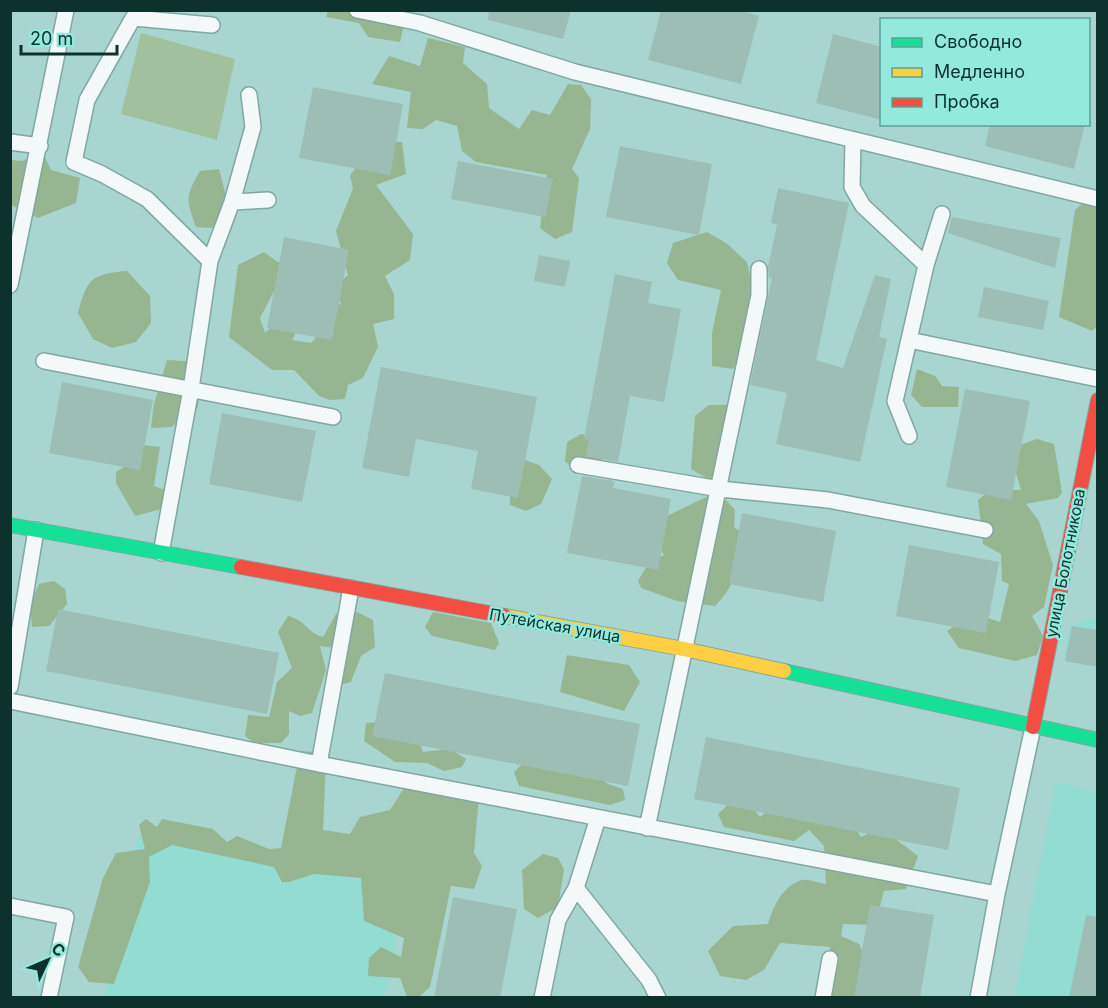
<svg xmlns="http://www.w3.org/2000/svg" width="1108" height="1008" viewBox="0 0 1108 1008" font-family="Inter,sans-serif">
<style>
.built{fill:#92dcd2}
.green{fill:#a0c09e}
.forest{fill:#96b692}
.building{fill:#9dbeb5}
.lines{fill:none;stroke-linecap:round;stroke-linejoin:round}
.lane-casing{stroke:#82a6a1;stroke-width:18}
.fast-casing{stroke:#82a6a1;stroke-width:16}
.slow-casing{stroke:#82a6a1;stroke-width:16}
.jam-casing{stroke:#82a6a1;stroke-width:16}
.lane{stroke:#f2f9f8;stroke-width:15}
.fast{stroke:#16e098;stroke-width:14}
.slow{stroke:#ffcf43;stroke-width:14}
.jam{stroke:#f24e42;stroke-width:14}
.labels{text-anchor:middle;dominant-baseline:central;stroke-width:5;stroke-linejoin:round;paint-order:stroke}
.street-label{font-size:16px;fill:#0d322e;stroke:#94e9dd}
</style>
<rect width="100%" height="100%" fill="#a8d5cf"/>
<!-- built -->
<path class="built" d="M 1097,616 L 1097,667 L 1064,661 L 1070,626 Z
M 1056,782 L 1097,791 L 1097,997 L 1014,998 Z
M 138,835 L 407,890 L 384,997 L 104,998 Z"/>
<!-- green -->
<path class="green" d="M 141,33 L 235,59 L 217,140 L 121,114 Z"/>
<!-- forest -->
<path class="forest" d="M 328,11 L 413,11 L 407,13 L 400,42 L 368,37 L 359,23 L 326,17 Z
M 428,38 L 465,47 L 463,63 L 487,84 L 489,108 L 519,129 L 532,110 L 550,115 L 568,84 L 581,85 L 591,99 L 590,129 L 572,169 L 579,178 L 572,232 L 555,239 L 540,228 L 547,175 L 476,162 L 462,151 L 457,126 L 436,120 L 423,129 L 407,128 L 411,92 L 372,84 L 389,56 L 420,66 Z
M 385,141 L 402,142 L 406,174 L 376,185 L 413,234 L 410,260 L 385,276 L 394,294 L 394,319 L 373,324 L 378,347 L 363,378 L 348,385 L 345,399 L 330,400 L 319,396 L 294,370 L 272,370 L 229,337 L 238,265 L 264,252 L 286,268 L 260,318 L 265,333 L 289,310 L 301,323 L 292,340 L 311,343 L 321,332 L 326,298 L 341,305 L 335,286 L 348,275 L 336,231 L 353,188 L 350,176 L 358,164 Z
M 43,153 L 51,170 L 80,178 L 76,203 L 38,218 L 11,205 L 11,160 L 22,161 Z
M 219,169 L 227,200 L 212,228 L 196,227 C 186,200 185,196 200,171 Z
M 1097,190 L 1097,326 L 1092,331 L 1059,317 L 1075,210 Z
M 707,232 L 726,243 L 747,262 L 753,290 L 747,343 L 733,369 L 712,366 L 712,333 L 721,290 L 678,280 L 667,263 L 673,243 Z
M 127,271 L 150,296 L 151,323 L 136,342 L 112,348 L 93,339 L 78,313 C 87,279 91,274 127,271 Z
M 167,360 L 202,362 L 198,407 L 171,427 L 151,428 L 154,404 Z
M 917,369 L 935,376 L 942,386 L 959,387 L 958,407 L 922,407 L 911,395 Z
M 709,405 L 730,405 C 743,446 735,449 711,481 L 691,469 L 695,416 Z
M 581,434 L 601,439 L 602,474 L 577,473 L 565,461 L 567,442 Z
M 1037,439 L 1054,444 L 1062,493 L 1058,498 L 1026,504 L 1039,521 L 1053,565 L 1044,607 L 1032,616 L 1043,636 L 1037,655 L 1015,661 L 959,648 L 947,631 L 972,613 L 1000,622 L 1009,584 L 1002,581 L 1001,554 L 983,544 L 978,500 L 992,489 L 1021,490 L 1009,449 Z
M 134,444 L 160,447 L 154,486 L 168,491 L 165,508 L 135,516 L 116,483 L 116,472 L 130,463 Z
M 519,458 L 539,465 L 552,479 L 541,504 L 526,511 L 510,505 L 510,475 Z
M 710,495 L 727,501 L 735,510 L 734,527 L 747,537 C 740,566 736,584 715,606 L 677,601 L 641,588 L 638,581 L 648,564 L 664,555 L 654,538 L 661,519 Z
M 54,581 L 65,589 L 67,604 L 49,626 L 32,627 L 30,604 L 39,584 Z
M 357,612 L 373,620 L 375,647 L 361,656 L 351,682 L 340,685 L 334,648 L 320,646 L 326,670 L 312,713 L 300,716 L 289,711 L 289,734 L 281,743 L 254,743 L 245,736 L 248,715 L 269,717 L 277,682 L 292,668 L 278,632 L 288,616 C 306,620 307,633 323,637 L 336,614 Z
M 433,612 L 491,623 L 499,643 L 495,650 L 432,636 L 425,627 Z
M 567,655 L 629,665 L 640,682 L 624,711 L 560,692 Z
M 412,720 L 423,752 L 450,749 L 466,759 L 462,767 L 444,771 L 427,763 L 395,762 L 364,741 L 366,723 Z
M 300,751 L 313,752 L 326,761 L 323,830 L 350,834 L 360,817 L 390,810 L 404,788 L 429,779 L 444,779 L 456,785 L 480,785 L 474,853 L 482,866 L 474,889 L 451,886 L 430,987 L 419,997 L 407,997 L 400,978 L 368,976 L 369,958 L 381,947 L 401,957 L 404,938 L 364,921 L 361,878 L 314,874 L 289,882 L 282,882 L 274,867 L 172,845 L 149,857 L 150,882 L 114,984 L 89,982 L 78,967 L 103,878 L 116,853 L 145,849 L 139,825 L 146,819 L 157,827 L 162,819 L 213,829 L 227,842 L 237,836 L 269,849 L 281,848 Z
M 526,760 L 593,772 L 608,784 L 623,789 L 625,800 L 610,805 L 519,786 L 514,772 Z
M 738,796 L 746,799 L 760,817 L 787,796 L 843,807 L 861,837 L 881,828 L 918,856 L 906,889 L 884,891 L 875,925 L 843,924 L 841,936 L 859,944 L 866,959 L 859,997 L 825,997 L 830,947 L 780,943 L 764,970 L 746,980 L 720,976 L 708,951 L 733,926 L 768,924 C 773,907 783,885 802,880 C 809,879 819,883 826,884 L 824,846 L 809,830 L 794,841 L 724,827 L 718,814 Z
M 543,854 L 558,858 L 564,869 L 558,907 L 538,918 L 524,909 L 522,870 Z"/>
<!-- building -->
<path class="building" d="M 489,10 L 571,10 L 563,39 L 488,20 Z
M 661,10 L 739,10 L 759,16 L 741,84 L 648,60 Z
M 833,34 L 882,47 L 882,120 L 816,103 Z
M 313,87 L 403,104 L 390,175 L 299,158 Z
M 990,124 L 1085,124 L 1074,169 L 985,146 Z
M 620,146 L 712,164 L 699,235 L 606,217 Z
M 458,161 L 553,179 L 545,217 L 451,199 Z
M 778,188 L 849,203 L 816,360 L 843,368 L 875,275 L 891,279 L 879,337 L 887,339 L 860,462 L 776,444 L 787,393 L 750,385 L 772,278 L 769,278 L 768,268 L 777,224 L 771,223 Z
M 952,217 L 1061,238 L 1055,268 L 948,233 Z
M 284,237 L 349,250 L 332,340 L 267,328 Z
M 539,255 L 570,261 L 565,287 L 534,281 Z
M 615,274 L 652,282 L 648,303 L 681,309 L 664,402 L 630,396 L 618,462 L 586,456 L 589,440 L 584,439 Z
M 984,287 L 1049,301 L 1043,330 L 978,317 Z
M 381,367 L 537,397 L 518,498 L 471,489 L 478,451 L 416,439 L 409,477 L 362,468 Z
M 62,382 L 153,400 L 140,470 L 49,453 Z
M 965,389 L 1030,401 L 1011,500 L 946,487 Z
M 222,413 L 316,431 L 302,502 L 209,484 Z
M 582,476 L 614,481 L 613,488 L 671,499 L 658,570 L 567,553 Z
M 742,513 L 836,531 L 823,602 L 729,584 Z
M 909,545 L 999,562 L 986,633 L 896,616 Z
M 58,609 L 279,653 L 267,714 L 46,671 Z
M 1072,626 L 1098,630 L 1098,667 L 1065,661 Z
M 385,673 L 640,724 L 628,786 L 372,736 Z
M 706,737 L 960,788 L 948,850 L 694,799 Z
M 453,897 L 517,909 L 500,998 L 434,998 Z
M 870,905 L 934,915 L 920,998 L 854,998 Z
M 1086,915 L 1098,917 L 1098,998 L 1069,998 Z"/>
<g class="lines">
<!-- lane casing -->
<g class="lane-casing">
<path id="lane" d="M 357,10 L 420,23 L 575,72 L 1098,199
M 853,140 L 852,187 L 863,206 L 926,265
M 10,142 L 40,146
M 232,202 L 253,127 L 249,95
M 210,261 L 147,199 L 102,174 L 74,162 L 87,100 L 133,18 L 212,25
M 10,285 L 66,10
M 909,340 L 1098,379
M 44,361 L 333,417
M 909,436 L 895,401 L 926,265 L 942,214
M 578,465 L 720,489 L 828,500 L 985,530
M 161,553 L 191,389 L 210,261 L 232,202 L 268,200
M 10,687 L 36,530
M 10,701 L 319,764 L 997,894
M 319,764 L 351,588
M 647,828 L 759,295 L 759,269
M 576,888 L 649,980 L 658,998
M 10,906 L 66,917 L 49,998
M 542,998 L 558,920 L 576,888 L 598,818
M 823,998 L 830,959
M 978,998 L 997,894 L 1033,727"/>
</g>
<!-- fast casing -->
<g class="fast-casing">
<path id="fast" d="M 10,525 L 241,567
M 784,671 L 1098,740"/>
</g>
<!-- slow casing -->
<g class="slow-casing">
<path id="slow" d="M 505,616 L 684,649 L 784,671"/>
</g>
<!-- jam casing -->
<g class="jam-casing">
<path id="jam" d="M 241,567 L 505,616
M 1033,727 L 1098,400"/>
</g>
<!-- lane -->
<use href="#lane" class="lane"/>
<!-- fast -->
<use href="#fast" class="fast"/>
<!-- slow -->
<use href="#slow" class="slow"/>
<!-- jam -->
<use href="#jam" class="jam"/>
</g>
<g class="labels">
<!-- street labels -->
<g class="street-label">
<text transform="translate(1065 563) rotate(-79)">улица Болотникова</text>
<text transform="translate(555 625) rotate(10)">Путейская улица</text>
</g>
</g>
<!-- border -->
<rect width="1108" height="1008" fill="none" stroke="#0d322e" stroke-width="24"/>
<!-- legend -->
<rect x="880" y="18" width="210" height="108" fill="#94e9dd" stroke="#5ea097" stroke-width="1.5"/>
<rect x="892" y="38" width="30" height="9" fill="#16e098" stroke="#5ea097" stroke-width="1.5"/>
<text x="934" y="48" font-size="18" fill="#0d322e">Свободно</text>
<rect x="892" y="68" width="30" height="9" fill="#ffcf43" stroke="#5ea097" stroke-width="1.5"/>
<text x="934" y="78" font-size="18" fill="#0d322e">Медленно</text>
<rect x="892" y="98" width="30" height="9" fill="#f24e42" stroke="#5ea097" stroke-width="1.5"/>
<text x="934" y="108" font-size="18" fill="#0d322e">Пробка</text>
<!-- north arrow -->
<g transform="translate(48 960) rotate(46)" stroke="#94e9dd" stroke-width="4.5" paint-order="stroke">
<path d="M0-4.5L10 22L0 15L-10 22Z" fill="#0d322e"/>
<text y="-9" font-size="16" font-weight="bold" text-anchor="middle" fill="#0d322e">С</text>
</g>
<!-- scale -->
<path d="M21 45v9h96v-9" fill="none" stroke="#0d322e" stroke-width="3"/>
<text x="30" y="45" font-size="18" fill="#0d322e" stroke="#94e9dd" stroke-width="4.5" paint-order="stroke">20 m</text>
</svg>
